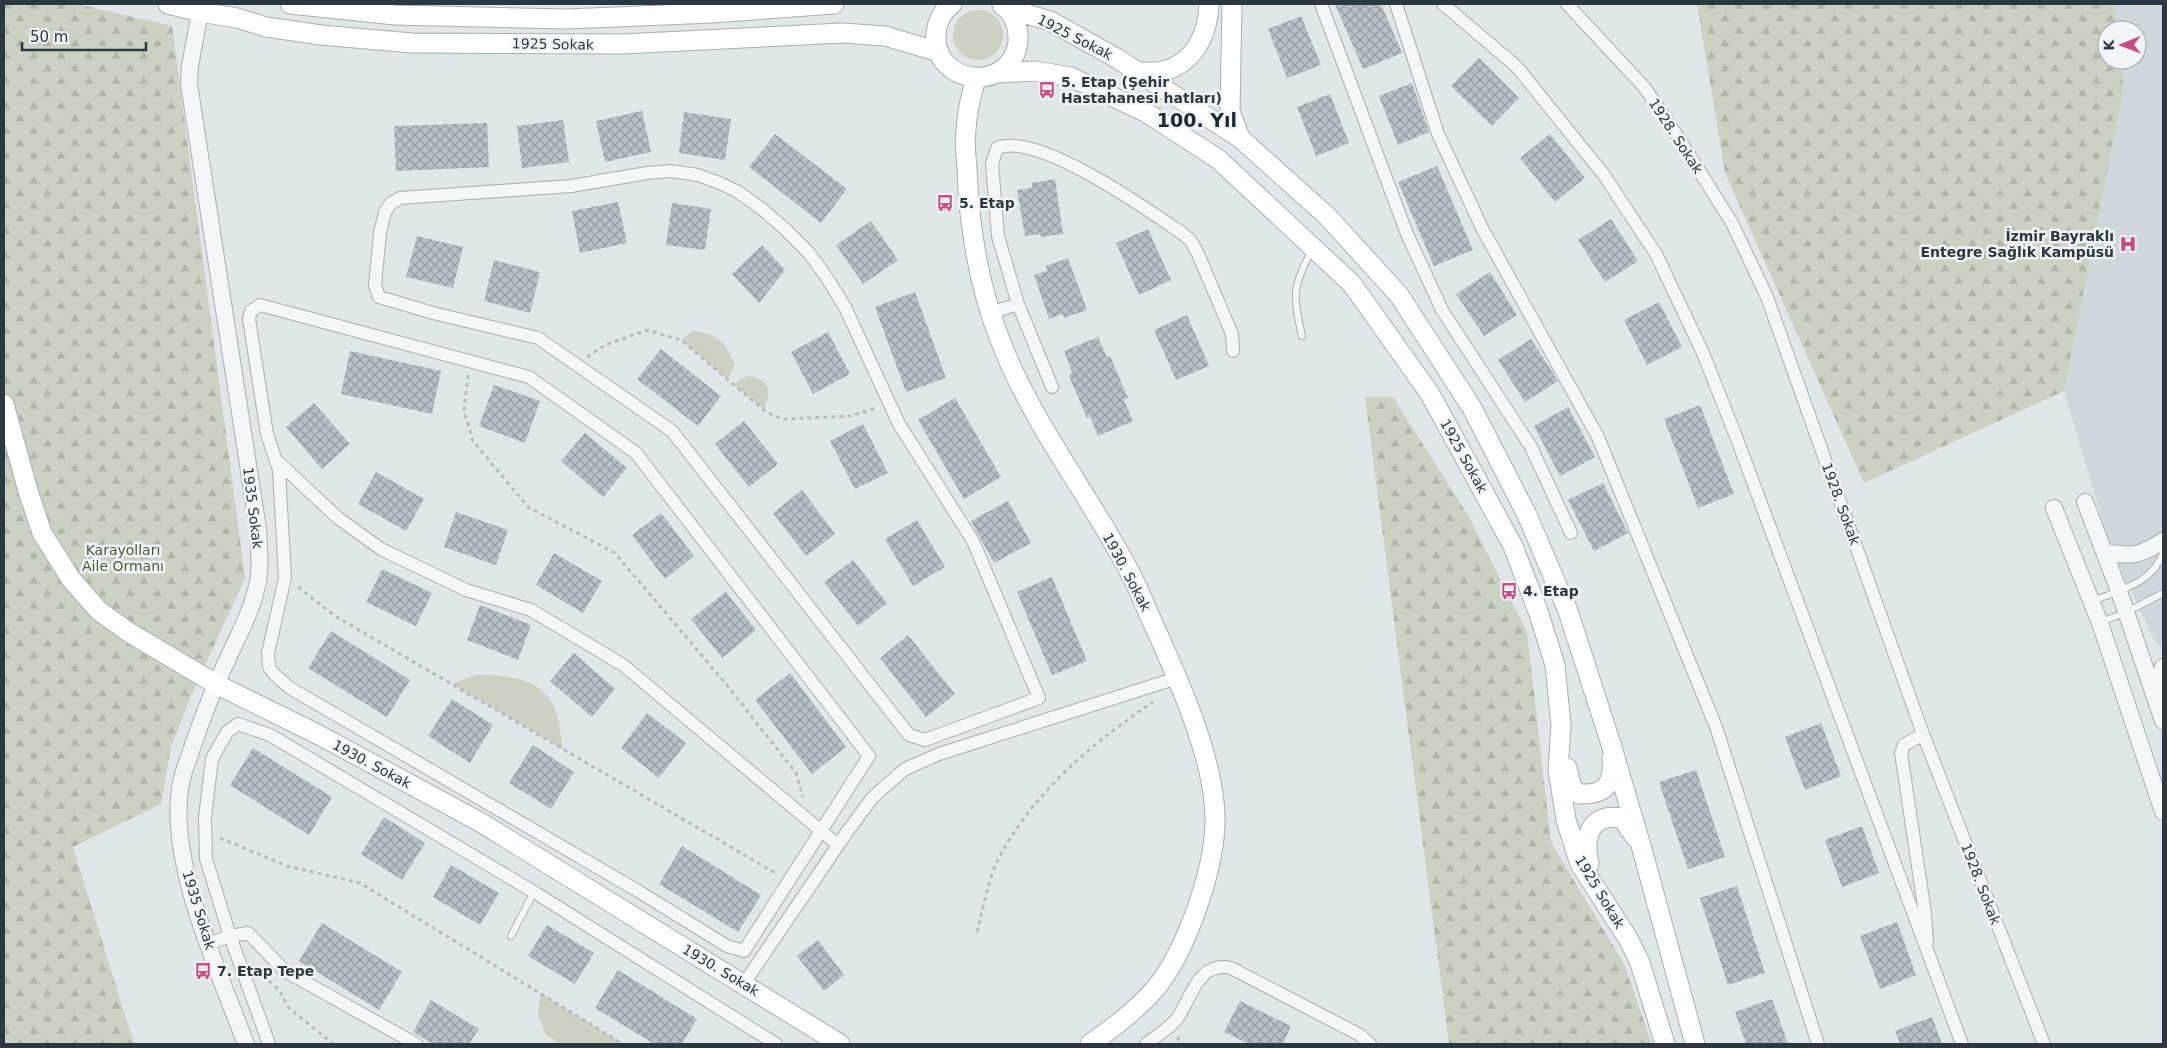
<svg xmlns="http://www.w3.org/2000/svg" width="2167" height="1048" viewBox="0 0 2167 1048" font-family="'DejaVu Sans',sans-serif">
<style>
.built{fill:#d0d7db}
.green{fill:#cbd2c3}
.forest{fill:url(#forest-firs)}
.building{fill:url(#building-cross-hatch)}
.lines{fill:none;stroke-linecap:round;stroke-linejoin:round}
.service-casing{stroke:#a7afb3;stroke-width:8}
.minor-casing{stroke:#a7afb3;stroke-width:14}
.tertiary-casing{stroke:#a7afb3;stroke-width:18}
.secondary-casing{stroke:#a7afb3;stroke-width:21}
.path{stroke:#b8bdc1;stroke-width:3;stroke-dasharray:4 4;stroke-linecap:butt}
.service{stroke:#f4f6f8;stroke-width:6}
.minor{stroke:#f4f6f8;stroke-width:12}
.tertiary{stroke:#f4f6f8;stroke-width:16}
.secondary{stroke:#fff;stroke-width:19}
.labels{text-anchor:middle;dominant-baseline:central;stroke-width:5;stroke-linejoin:round;paint-order:stroke}
.street-label{font-size:14px;fill:#2b3840;stroke:#f1f5f7}
.poi-label{font-size:14px;font-weight:bold;fill:#2b3840;stroke:#f1f5f7;text-anchor:start}
.park-label{font-size:14px;fill:#495b39;stroke:#f1f5f7}
.district-label{font-size:19px;font-weight:bold;fill:#1d2931;stroke:#f1f5f7}
</style>
<defs>
<pattern id="forest-firs" width="22" height="20" patternUnits="userSpaceOnUse" patternTransform="scale(1.25)"><rect width="22" height="20" fill="#cbd2c3"/><path d="M5 1l3.5 6h-7zM16 11l3.5 6h-7z" fill="#aeb5a9"/></pattern>
<pattern id="building-cross-hatch" width="8" height="8" patternUnits="userSpaceOnUse" patternTransform="scale(1.25)"><rect width="8" height="8" fill="#b9c1c6"/><path d="M0 0l8 8M0 8l8-8" fill="none" stroke="#979ea2"/></pattern>
</defs>
<rect width="100%" height="100%" fill="#e1e7e9"/>
<!-- built -->
<path class="built" d="M 2113,4 L 2163,4 L 2163,648 L 2156,643 L 2111,549 L 2064,391 L 2122,97 L 2124,60 L 2137,60 L 2137,30 L 2119,30 Z"/>
<!-- green -->
<path class="green" d="M953 35a25 25 0 1 1 50 0a25 25 0 1 1-50 0Z
M 693,331 C 720,335 723,340 735,364 L 728,379 L 681,340 Z
M 749,376 C 772,380 771,392 764,410 L 735,386 L 740,379 Z
M 475,675 C 507,675 545,677 557,714 C 560,725 561,738 563,749 L 452,684 Z
M 540,993 L 623,1044 L 561,1044 L 546,1035 L 538,1015 Z"/>
<!-- forest -->
<path class="forest" d="M 4,4 L 77,4 L 172,26 L 245,578 L 191,696 L 171,747 L 161,804 L 73,847 L 134,1044 L 4,1044 Z
M 1697,4 L 2113,4 L 2119,30 L 2107,30 L 2107,60 L 2124,60 L 2122,97 L 2064,391 L 1864,483 L 1725,173 Z
M 1365,397 L 1393,397 L 1469,517 L 1527,632 L 1551,842 L 1624,964 L 1652,1044 L 1449,1044 Z"/>
<!-- building -->
<path class="building" d="M 1335,4 L 1381,4 L 1402,53 L 1363,69 Z
M 1301,16 L 1321,65 L 1287,78 L 1268,29 Z
M 1479,58 L 1519,98 L 1492,126 L 1451,86 Z
M 1412,83 L 1429,132 L 1398,145 L 1379,96 Z
M 1330,94 L 1349,143 L 1316,156 L 1297,107 Z
M 642,111 L 651,152 L 605,162 L 596,121 Z
M 684,112 L 731,119 L 725,160 L 679,153 Z
M 563,120 L 569,162 L 522,168 L 517,126 Z
M 487,123 L 489,167 L 396,171 L 394,126 Z
M 775,134 L 847,189 L 821,223 L 749,167 Z
M 1550,134 L 1585,178 L 1555,202 L 1520,158 Z
M 1437,166 L 1473,250 L 1434,266 L 1398,182 Z
M 1055,179 L 1063,234 L 1040,237 L 1040,234 L 1025,236 L 1017,190 L 1032,188 L 1032,183 Z
M 618,202 L 627,243 L 580,253 L 572,211 Z
M 672,203 L 711,209 L 705,250 L 666,245 Z
M 1611,219 L 1638,261 L 1605,282 L 1578,240 Z
M 871,221 L 898,260 L 863,284 L 836,245 Z
M 1148,229 L 1171,280 L 1139,295 L 1116,243 Z
M 417,236 L 463,247 L 453,288 L 406,277 Z
M 762,245 L 785,270 L 759,303 L 732,274 Z
M 1068,258 L 1087,310 L 1064,318 L 1063,314 L 1049,319 L 1034,275 L 1047,271 L 1046,266 Z
M 494,260 L 540,272 L 530,313 L 484,301 Z
M 1490,272 L 1517,315 L 1484,336 L 1456,294 Z
M 915,292 L 946,378 L 906,392 L 875,307 Z
M 1659,302 L 1682,347 L 1647,365 L 1624,320 Z
M 1187,315 L 1209,366 L 1176,380 L 1154,330 Z
M 828,332 L 850,374 L 813,394 L 791,352 Z
M 1098,337 L 1107,357 L 1110,356 L 1128,398 L 1124,400 L 1133,421 L 1098,436 L 1090,416 L 1087,418 L 1069,376 L 1072,372 L 1064,351 Z
M 1531,339 L 1558,381 L 1525,402 L 1498,360 Z
M 661,349 L 721,396 L 698,426 L 637,379 Z
M 350,351 L 441,371 L 432,414 L 341,394 Z
M 494,385 L 540,401 L 525,443 L 479,426 Z
M 955,398 L 1001,477 L 964,499 L 918,420 Z
M 314,403 L 350,444 L 322,469 L 286,427 Z
M 1700,405 L 1734,494 L 1698,508 L 1664,419 Z
M 1568,407 L 1595,457 L 1560,476 L 1534,426 Z
M 744,421 L 778,464 L 749,487 L 715,444 Z
M 863,424 L 888,473 L 855,489 L 830,441 Z
M 585,433 L 627,468 L 603,497 L 561,461 Z
M 376,472 L 424,499 L 406,531 L 358,504 Z
M 1603,483 L 1628,533 L 1594,551 L 1568,500 Z
M 802,490 L 835,534 L 806,556 L 773,513 Z
M 1008,501 L 1031,543 L 994,563 L 971,521 Z
M 456,512 L 508,530 L 496,565 L 444,547 Z
M 661,513 L 694,556 L 665,579 L 632,535 Z
M 917,520 L 945,567 L 913,586 L 885,539 Z
M 554,553 L 602,581 L 583,613 L 536,585 Z
M 853,560 L 887,603 L 858,626 L 824,582 Z
M 382,569 L 432,593 L 416,626 L 366,602 Z
M 1052,577 L 1087,661 L 1052,675 L 1017,592 Z
M 726,592 L 756,630 L 722,658 L 691,619 Z
M 480,605 L 531,625 L 518,660 L 467,640 Z
M 331,631 L 410,680 L 387,717 L 308,668 Z
M 908,635 L 955,694 L 926,717 L 880,658 Z
M 574,653 L 615,689 L 592,717 L 550,681 Z
M 790,673 L 846,747 L 812,774 L 755,700 Z
M 452,699 L 493,725 L 470,763 L 428,736 Z
M 647,713 L 686,743 L 659,778 L 621,748 Z
M 1821,723 L 1841,776 L 1805,790 L 1785,737 Z
M 533,745 L 574,772 L 551,809 L 509,783 Z
M 253,748 L 332,797 L 309,835 L 230,785 Z
M 1696,770 L 1725,857 L 1688,869 L 1659,782 Z
M 384,817 L 425,843 L 402,880 L 361,854 Z
M 1862,826 L 1879,873 L 1842,887 L 1825,840 Z
M 682,846 L 761,895 L 738,932 L 659,884 Z
M 451,865 L 499,893 L 480,925 L 433,897 Z
M 1737,886 L 1765,973 L 1728,985 L 1700,898 Z
M 1897,922 L 1916,975 L 1880,989 L 1860,936 Z
M 322,923 L 402,972 L 379,1010 L 299,961 Z
M 547,925 L 594,953 L 575,984 L 528,956 Z
M 818,940 L 844,975 L 824,991 L 797,956 Z
M 618,970 L 697,1019 L 682,1044 L 654,1044 L 595,1008 Z
M 1772,999 L 1788,1044 L 1746,1044 L 1735,1012 Z
M 431,1000 L 479,1029 L 469,1044 L 433,1044 L 413,1032 Z
M 1240,1001 L 1291,1026 L 1283,1044 L 1249,1044 L 1224,1032 Z
M 1932,1017 L 1942,1044 L 1900,1044 L 1895,1031 Z"/>
<g class="lines">
<!-- service casing -->
<g class="service-casing">
<path id="service" d="M 1302,336 C 1293,296 1292,286 1312,250
M 2093,601 C 2120,590 2153,583 2163,553
M 2101,622 L 2127,612 L 2163,593
M 511,936 L 534,892"/>
</g>
<!-- minor casing -->
<g class="minor-casing">
<path id="minor" d="M 1321,4 L 1407,234 L 1442,310 L 1531,447 L 1571,533
M 1396,4 L 1438,134 L 1483,230 L 1598,437 L 1716,727 L 1818,1044
M 1443,4 L 1517,67 L 1604,175 L 1656,254 L 1703,353 L 1737,439 L 1962,1044
M 1567,4 L 1645,88 L 1683,145 L 1732,223 L 1767,297 L 1923,734 L 2044,1044
M 670,171 L 698,175 L 722,184 L 738,192 L 762,209 L 785,229 L 809,253 L 827,278 L 845,307 L 899,424 L 973,541 L 1039,698 L 925,740 L 909,735 L 672,431 L 538,338 L 433,313 L 379,297 L 375,285 L 380,233 L 385,212 L 390,204 L 400,198 L 571,186 L 647,173 Z
M 260,305 L 529,377 L 636,453 L 869,756 L 744,951 L 727,946 L 638,891 L 290,688 L 275,675 L 269,667 L 268,653 L 285,578 L 279,470 L 267,434 L 249,319 L 251,311 Z
M 991,313 L 1018,304
M 1052,387 L 1018,304 L 998,236 L 992,164 L 997,148 C 1037,131 1148,210 1182,233 L 1191,241 L 1198,254 L 1232,334 L 1233,351
M 277,461 L 338,518 L 381,549 L 466,590 L 531,610 L 623,665 L 838,845
M 1923,734 L 1904,745 L 1901,753 L 1925,913 L 1927,943
M 208,944 L 230,936 L 248,933 L 285,971 L 416,1044
M 743,985 L 847,832 L 873,797 L 905,769 L 939,754 L 1177,678
M 269,1044 L 230,936 L 206,859 L 205,817 L 212,759 L 227,732 L 238,724 L 270,735 L 534,892 L 776,1044
M 1146,1044 C 1156,1036 1172,1027 1179,1016 C 1192,995 1199,961 1231,968 L 1360,1035 L 1370,1044"/>
</g>
<!-- tertiary casing -->
<g class="tertiary-casing">
<path id="tertiary" d="M 200,12 L 190,66 L 189,84 L 258,529 C 259,547 261,565 258,582 C 253,608 240,632 229,656 C 214,687 202,718 191,751 C 188,761 183,772 181,783 C 166,859 219,972 246,1044
M 2085,502 L 2119,591 L 2163,721
M 2054,508 L 2100,623 L 2163,812
M 2104,552 C 2132,557 2139,556 2163,541
M 2155,696 L 2163,667"/>
</g>
<!-- secondary casing -->
<g class="secondary-casing">
<path id="secondary" d="M 168,4 L 200,12 L 237,18 L 266,27 L 321,35 L 412,43 L 622,44 L 842,33 L 885,36 L 939,52
M 290,4 L 395,15 L 567,19 L 712,13 L 834,4
M 952,4 C 943,10 937,22 936,33 C 932,86 1011,94 1018,42 C 1019,28 1014,13 1002,5
M 1232,4 L 1230,111 L 1240,138
M 1007,8 L 1050,21 L 1118,59 L 1240,138 L 1327,216 L 1399,295 L 1472,408 L 1527,515 L 1568,611 L 1611,744 L 1642,849 L 1695,1044
M 1140,72 C 1147,72 1157,73 1164,71 C 1195,62 1208,34 1209,4
M 997,73 L 1034,71 L 1071,77 L 1147,113 L 1218,159 L 1352,284 L 1430,394 L 1513,546 L 1538,611 L 1555,665 L 1561,725 L 1558,770 L 1566,820 L 1580,864 L 1629,940 L 1640,963 L 1665,1044
M 976,78 C 971,95 967,112 966,130 C 964,142 966,155 967,168 C 969,229 980,293 1004,350 C 1036,428 1089,495 1128,569 C 1139,589 1147,611 1157,632 C 1181,686 1217,765 1215,825 C 1213,873 1186,952 1155,989 C 1136,1011 1113,1028 1090,1044
M 4,404 L 28,491 L 42,533 L 71,579 L 99,611 L 130,633 L 216,684 L 319,735 L 480,822 L 840,1044
M 1567,768 L 1572,788 L 1579,794 C 1606,795 1614,784 1612,758
M 1589,864 C 1583,838 1589,813 1622,818 L 1635,837"/>
</g>
<!-- path -->
<path class="path" d="M 587,357 L 605,345 L 647,330 L 681,340 L 766,412 L 782,419 L 850,416 L 877,408
M 468,375 L 464,411 L 473,441 L 528,507 L 615,553 L 726,684 L 796,773 L 803,797
M 298,587 L 335,616 L 777,874
M 220,838 L 287,866 L 360,883 L 623,1044
M 977,932 C 983,909 987,884 997,862 C 1030,795 1092,743 1153,702
M 257,970 L 279,990 L 289,1008 L 333,1044
M 1177,1037 L 1183,1044"/>
<!-- service -->
<use href="#service" class="service"/>
<!-- minor -->
<use href="#minor" class="minor"/>
<!-- tertiary -->
<use href="#tertiary" class="tertiary"/>
<!-- secondary -->
<use href="#secondary" class="secondary"/>
</g>
<!-- icons -->
<defs>
<g id="bus-bare" transform="scale(1.35)"><path d="M-5-6H5V4H4V6H2V4H-2V6H-4V4H-5ZM-3.5-4V0h7V-4ZM-3.5 1.2v1.5H-2V1.2ZM2 1.2v1.5H3.5V1.2Z" fill="#c64e83" stroke="#f1f5f7" stroke-width="2.5" paint-order="stroke"/></g>
<g id="hospital-bare" transform="scale(1.35)"><path d="M-5-5h3v3.5h4V-5h3V5h-3V1.5h-4V5h-3Z" fill="#c64e83" stroke="#f1f5f7" stroke-width="2.5" paint-order="stroke"/></g>
</defs>
<g fill-rule="evenodd">
<use href="#bus-bare" x="1047" y="90"/>
<use href="#bus-bare" x="945" y="203"/>
<use href="#hospital-bare" x="2128" y="244"/>
<use href="#bus-bare" x="1509" y="591"/>
<use href="#bus-bare" x="203" y="971"/>
</g>
<g class="labels">
<!-- street labels -->
<g class="street-label">
<text transform="translate(1075 37) rotate(27)">1925 Sokak</text>
<text transform="translate(553 44) rotate(1)">1925 Sokak</text>
<text transform="translate(1676 136) rotate(57)">1928. Sokak</text>
<text transform="translate(1464 456) rotate(61)">1925 Sokak</text>
<text transform="translate(1841 504) rotate(70)">1928. Sokak</text>
<text transform="translate(253 508) rotate(83)">1935 Sokak</text>
<text transform="translate(1127 572) rotate(62)">1930. Sokak</text>
<text transform="translate(372 764) rotate(28)">1930. Sokak</text>
<text transform="translate(1981 884) rotate(69)">1928. Sokak</text>
<text transform="translate(1600 892) rotate(59)">1925 Sokak</text>
<text transform="translate(199 910) rotate(73)">1935 Sokak</text>
<text transform="translate(721 970) rotate(31)">1930. Sokak</text>
</g>
<!-- poi labels -->
<g class="poi-label">
<text x="1061" y="82">5. Etap (Şehir<tspan x="1061" dy="16">Hastahanesi hatları)</tspan></text>
<text x="959" y="203">5. Etap</text>
<text x="2114" y="236" text-anchor="end">İzmir Bayraklı<tspan x="2114" dy="16">Entegre Sağlık Kampüsü</tspan></text>
<text x="1523" y="591">4. Etap</text>
<text x="217" y="971">7. Etap Tepe</text>
</g>
<!-- park labels -->
<g class="park-label">
<text x="123" y="550">Karayolları<tspan x="123" dy="16">Aile Ormanı</tspan></text>
</g>
<!-- district labels -->
<g class="district-label">
<text x="1197" y="120">100. Yıl</text>
</g>
</g>
<!-- border -->
<rect width="2167" height="1048" fill="none" stroke="#2b3840" stroke-width="10"/>
<!-- north arrow -->
<g transform="translate(2122 45) rotate(269)"><circle r="24" fill="#f1f5f7" stroke="#a2a9ae"/>
<path d="M0-4L9 19L0 12L-9 19Z" fill="#c64e83"/>
<text y="-8" font-size="14" font-weight="bold" text-anchor="middle" fill="#2b3840">K</text>
</g>
<!-- scale -->
<path d="M22 42v8h124v-8" fill="none" stroke="#2b3840" stroke-width="2.5"/>
<text x="30" y="42" font-size="15" fill="#2b3840" stroke="#f1f5f7" stroke-width="4" paint-order="stroke">50 m</text>
</svg>
